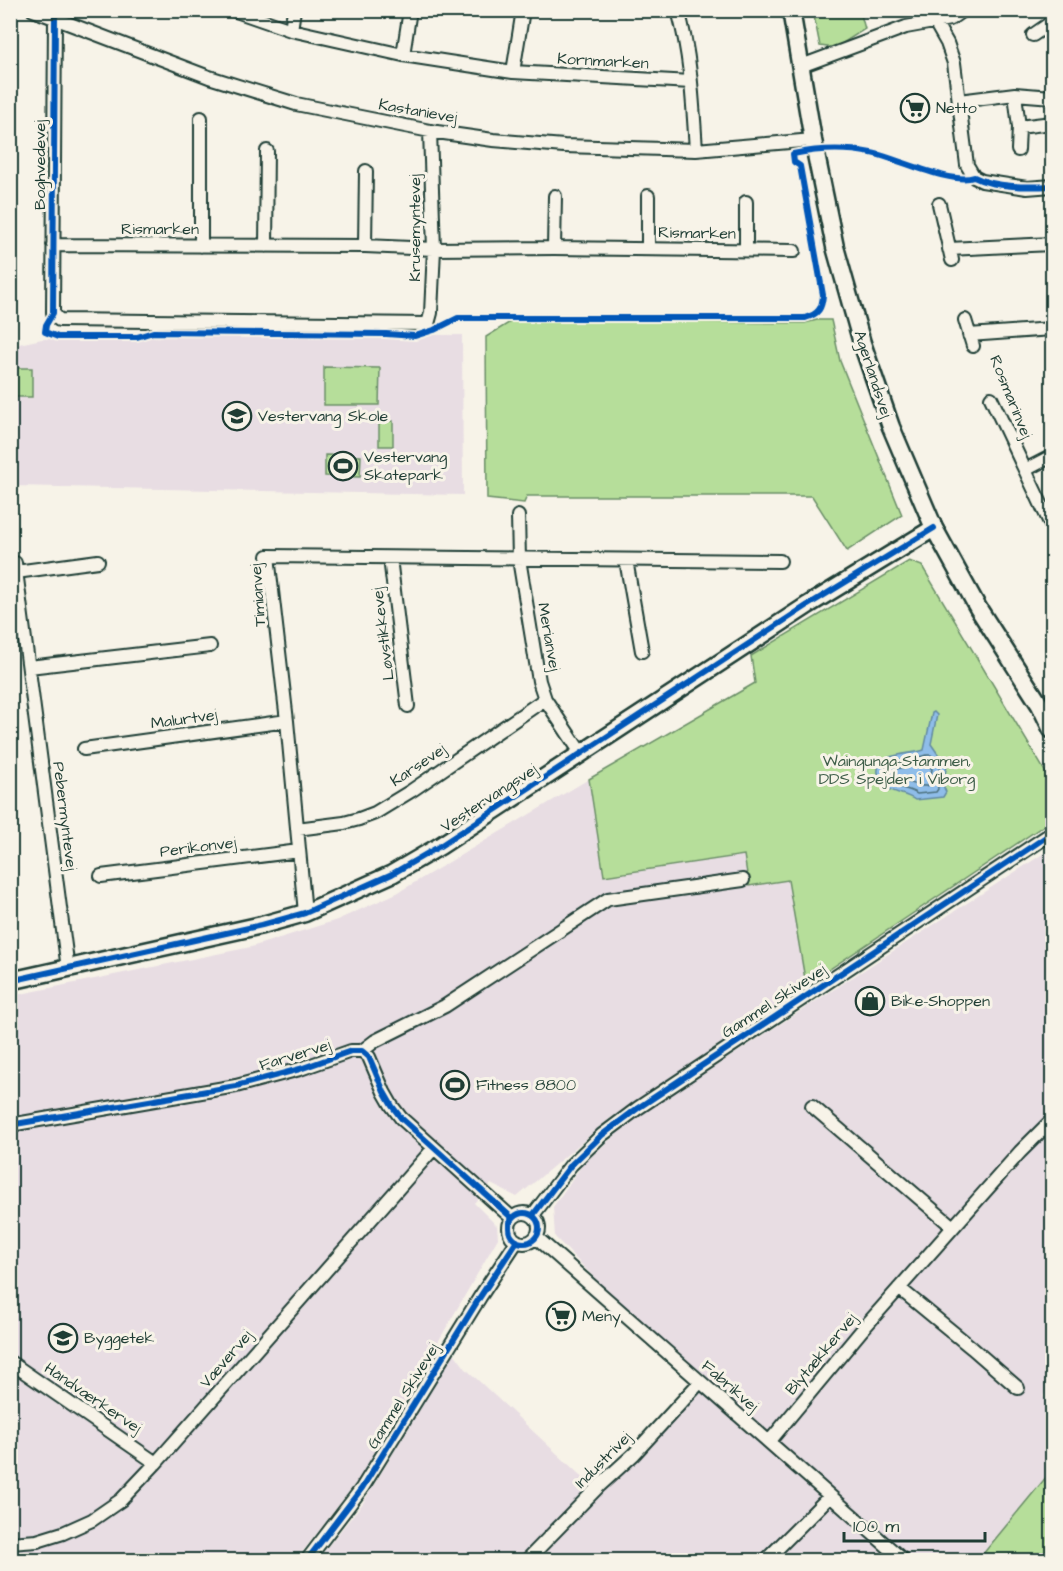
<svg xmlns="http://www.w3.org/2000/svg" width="1063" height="1571" viewBox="0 0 1063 1571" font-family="'Architects Daughter',sans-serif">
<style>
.built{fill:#e8dde3}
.green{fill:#b6de9a;stroke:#6a8e67;stroke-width:1.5}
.water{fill:#8fbde9;stroke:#628aa1;stroke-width:1.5}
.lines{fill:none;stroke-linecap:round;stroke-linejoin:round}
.shore{stroke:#4c707c;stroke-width:1.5}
.street-casing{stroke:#1f3d34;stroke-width:16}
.secondary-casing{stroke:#1f3d34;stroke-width:21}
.street{stroke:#f7f3e8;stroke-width:12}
.secondary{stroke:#f7f3e8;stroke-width:16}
.cycleway-casing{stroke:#f7f3e8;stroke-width:10}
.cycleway{stroke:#0057b8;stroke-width:6}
.labels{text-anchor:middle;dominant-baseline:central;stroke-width:6;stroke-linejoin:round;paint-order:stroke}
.street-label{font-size:16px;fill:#1f3d34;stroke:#f7f3e8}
.poi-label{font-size:16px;fill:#1f3d34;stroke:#f7f3e8;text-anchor:start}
.park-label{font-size:16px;fill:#3d5d48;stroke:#f7f3e8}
</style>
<rect width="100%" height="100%" fill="#f7f3e8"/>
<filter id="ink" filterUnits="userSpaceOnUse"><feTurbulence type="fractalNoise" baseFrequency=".0167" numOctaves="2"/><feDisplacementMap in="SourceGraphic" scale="12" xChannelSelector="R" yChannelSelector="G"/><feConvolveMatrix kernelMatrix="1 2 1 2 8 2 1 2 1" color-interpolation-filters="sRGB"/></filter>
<g filter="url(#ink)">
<!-- built -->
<path class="built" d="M 153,334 L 462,335 L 463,495 L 11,486 L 10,346 L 42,339 L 134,339 Z
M 589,779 L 605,876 L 745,855 L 788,880 L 806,985 L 608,1120 L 517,1197 L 491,1184 L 474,1203 L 497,1226 L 498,1238 L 359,1479 L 296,1560 L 11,1560 L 11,996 L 251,947 L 337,920 L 397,893 Z
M 1052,848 L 1052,1385 L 1043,1396 L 1052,1406 L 1052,1470 L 978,1560 L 317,1560 L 363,1503 L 454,1353 L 466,1369 L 594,1488 L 695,1382 L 555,1237 L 553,1207 L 583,1164 L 631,1121 Z"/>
<!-- green -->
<path class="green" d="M 813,11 L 860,11 L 865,29 L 835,48 L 820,46 Z
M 817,320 L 831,320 L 840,361 L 902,515 L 847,551 L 812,496 L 527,496 L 524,503 L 487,499 L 486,337 L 512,321 L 805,323 Z
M 324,367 L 380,368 L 379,405 L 324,405 Z
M 13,368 L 32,368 L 32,397 L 13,397 Z
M 379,421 L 393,421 L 393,446 L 379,446 Z
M 325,455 L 361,456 L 360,477 L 325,476 Z
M 909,561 L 922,566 L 1052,783 L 1052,820 L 806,985 L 788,880 L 749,886 L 744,855 L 604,876 L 589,779 L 755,683 L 751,656 Z
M 1052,1470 L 1052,1560 L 978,1560 Z"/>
<!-- water -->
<path class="water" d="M 934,712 L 937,715 L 931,744 L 947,767 C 944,777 941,783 946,792 L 943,797 L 915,800 C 906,793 893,794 885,786 C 882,782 879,778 878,773 C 875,752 911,755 924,750 L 932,713 Z"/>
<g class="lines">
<!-- shore -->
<path class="shore" d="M 927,755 L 931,755 L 940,767 L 937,779 L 938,789 L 936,792 L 917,794 C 909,788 899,789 891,783 C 863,762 918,759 927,755 Z
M 926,764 L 932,769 L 929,784 L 927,786 C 918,787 899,780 893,773 L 895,769 Z"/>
<!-- street casing -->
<g class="street-casing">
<path id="street" d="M 33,10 L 209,77 L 296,104 L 430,131 L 493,140 L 564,146 L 696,150 L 813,140
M 233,10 L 291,30 L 403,55 L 513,72 L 691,82
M 678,10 C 691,56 693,104 696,150
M 55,18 L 53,313 L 59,320 L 428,324 L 431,313 L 434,249 L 430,131
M 935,22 L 947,43 L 954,63 L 967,165 L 974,177 L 982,181 L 1027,188 L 1052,186
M 291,30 L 294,10
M 1033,35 L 1052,22
M 403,55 L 410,10
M 801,66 L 906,27 L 950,19 L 963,10
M 513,72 L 523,10
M 1015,94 L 1019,127 L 1018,150
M 959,101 L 1015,94 L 1052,97
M 1019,127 L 1052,123
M 746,202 L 746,250
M 939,204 L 952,260
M 53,245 L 365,246 L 434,249 L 554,248 L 794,251
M 201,246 L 201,118
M 266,246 L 267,151
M 365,246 L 366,171
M 554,248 L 555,196
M 648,249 L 648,196
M 949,249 L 1052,244
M 965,320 L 973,346
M 969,335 L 1052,329
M 991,398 L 1051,525
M 1025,470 L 1052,456
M 518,516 L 519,559 L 539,681 L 545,699 L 581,753
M 390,558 L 408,706
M 626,560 L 642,651
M 10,563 L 15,563 L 68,969
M 16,572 L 98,561
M 29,667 L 210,646
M 84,749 L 287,721
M 297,829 L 344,823 L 359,819 L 375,813 L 411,791 L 545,699
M 101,876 L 299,851
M 305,913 L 287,721 L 268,556 L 780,561
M 362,1051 L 375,1041 L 445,1006 L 608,899 L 743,880
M 812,1106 L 953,1227
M 10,1125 L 236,1086 L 300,1069 L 351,1051 L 362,1051 L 369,1057 L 384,1092 L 392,1106 L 401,1118 L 512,1218
M509 1228a15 15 0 1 1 30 0a15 15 0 1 1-30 0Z
M 533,1215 L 571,1165 L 602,1135 L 638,1108 L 1052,833
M 536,1237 L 903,1560
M 899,1288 L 972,1348 L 1018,1388
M 10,1362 L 156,1463
M 769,1442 L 862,1330 L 1020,1152 L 1052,1120
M 10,1543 L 37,1541 L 63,1533 L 92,1520 L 121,1500 L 156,1463 L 434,1148
M 307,1560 L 362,1488 L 480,1297 L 517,1241
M 527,1560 L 600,1485 L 634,1454 L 700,1382
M 766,1560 L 830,1496"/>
</g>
<!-- secondary casing -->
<g class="secondary-casing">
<path id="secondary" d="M 791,10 L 813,140 L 835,247 L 862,343 L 891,427 L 934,528 L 978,608 L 1040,705 L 1052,730
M 10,981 L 262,925 L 305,913 L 392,874 L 440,846 L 808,605 L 934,528"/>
</g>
<!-- street -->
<use href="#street" class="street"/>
<!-- secondary -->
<use href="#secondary" class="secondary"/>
<!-- cycleway casing -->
<g class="cycleway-casing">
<path id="cycleway" d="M 56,10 L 55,18 L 53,313 L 46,325 L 45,332 L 58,337 L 137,337 L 153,332 L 386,334 L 415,336 L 434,330 L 458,318 L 805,318 C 819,314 822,308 823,295 L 800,166 L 794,162 L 793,154 C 818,149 846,148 871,153 C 898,158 950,185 974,177 C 995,188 1030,187 1052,186
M 10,981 L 262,925 L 305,913 L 392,874 L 440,846 L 808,605 L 934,528
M 10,1125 L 236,1086 L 300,1069 L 351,1051 L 362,1051 L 369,1057 L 384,1092 L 392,1106 L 401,1118 L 512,1218
M509 1228a15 15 0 1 1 30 0a15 15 0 1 1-30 0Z
M 533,1215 L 571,1165 L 602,1135 L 638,1108 L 1052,833
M 307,1560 L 362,1488 L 480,1297 L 517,1241"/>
</g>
<!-- cycleway -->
<use href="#cycleway" class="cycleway"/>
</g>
</g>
<!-- icons -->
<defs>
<g id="supermarket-ring" transform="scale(1.5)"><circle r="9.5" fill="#f7f3e8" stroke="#1f3d34" stroke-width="1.5"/><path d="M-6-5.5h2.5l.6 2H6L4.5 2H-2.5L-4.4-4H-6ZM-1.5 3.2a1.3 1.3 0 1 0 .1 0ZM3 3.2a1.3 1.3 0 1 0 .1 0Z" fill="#1f3d34"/></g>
<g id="school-ring" transform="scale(1.5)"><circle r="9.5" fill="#f7f3e8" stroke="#1f3d34" stroke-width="1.5"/><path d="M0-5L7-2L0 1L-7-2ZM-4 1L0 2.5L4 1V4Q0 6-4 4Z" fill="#1f3d34"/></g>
<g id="stadium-ring" transform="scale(1.5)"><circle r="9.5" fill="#f7f3e8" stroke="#1f3d34" stroke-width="1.5"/><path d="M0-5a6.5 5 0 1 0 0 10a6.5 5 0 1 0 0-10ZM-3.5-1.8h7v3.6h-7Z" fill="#1f3d34"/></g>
<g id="shop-ring" transform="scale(1.5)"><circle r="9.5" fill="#f7f3e8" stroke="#1f3d34" stroke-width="1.5"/><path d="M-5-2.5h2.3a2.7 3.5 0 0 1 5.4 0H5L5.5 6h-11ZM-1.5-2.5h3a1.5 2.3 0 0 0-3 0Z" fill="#1f3d34"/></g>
</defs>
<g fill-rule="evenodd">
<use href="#supermarket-ring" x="915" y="108"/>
<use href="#school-ring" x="237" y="416"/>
<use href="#stadium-ring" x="343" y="466"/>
<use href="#shop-ring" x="870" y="1001"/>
<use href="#stadium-ring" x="455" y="1085"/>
<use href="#supermarket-ring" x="561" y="1316"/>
<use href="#school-ring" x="63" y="1338"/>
</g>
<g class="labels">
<!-- street labels -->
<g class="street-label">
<text transform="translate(603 61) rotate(3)">Kornmarken</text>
<text transform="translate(418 111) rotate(10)">Kastanievej</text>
<text transform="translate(40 165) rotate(-90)">Boghvedevej</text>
<text transform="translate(415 228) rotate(-90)">Krusemyntevej</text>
<text x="160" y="229">Rismarken</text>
<text transform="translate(697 233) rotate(1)">Rismarken</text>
<text transform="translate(873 374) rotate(72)">Agerlandsvej</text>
<text transform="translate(1011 397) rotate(68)">Rosmarinvej</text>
<text transform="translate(258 595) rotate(-94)">Timianvej</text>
<text transform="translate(383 634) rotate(-97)">Løvstikkevej</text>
<text transform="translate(549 637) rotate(80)">Merianvej</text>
<text transform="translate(184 719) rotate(-8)">Malurtvej</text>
<text transform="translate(418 765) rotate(-34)">Karsevej</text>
<text transform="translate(489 798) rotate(-33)">Vestervangsvej</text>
<text transform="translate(65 816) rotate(83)">Pebermyntevej</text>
<text transform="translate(198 847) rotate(-7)">Perikonvej</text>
<text transform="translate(774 1001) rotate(-33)">Gammel Skivevej</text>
<text transform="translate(295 1055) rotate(-17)">Farvervej</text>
<text transform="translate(821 1354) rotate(-50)">Blytækkervej</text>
<text transform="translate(226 1359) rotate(-49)">Vævervej</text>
<text transform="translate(730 1386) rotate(41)">Fabrikvej</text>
<text transform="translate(403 1396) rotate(-58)">Gammel Skivevej</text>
<text transform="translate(93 1398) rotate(34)">Håndværkervej</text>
<text transform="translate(603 1460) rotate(-45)">Industrivej</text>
</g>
<!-- poi labels -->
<g class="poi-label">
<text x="936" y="108">Netto</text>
<text x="258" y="416">Vestervang Skole</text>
<text x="364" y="457">Vestervang<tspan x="364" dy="18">Skatepark</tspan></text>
<text x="891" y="1001">Bike-Shoppen</text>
<text x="476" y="1085">Fitness 8800</text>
<text x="582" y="1316">Meny</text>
<text x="84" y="1338">Byggetek</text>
</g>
<!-- park labels -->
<g class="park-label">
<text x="897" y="761">Waingunga-Stammen,<tspan x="897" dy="18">DDS Spejder i Viborg</tspan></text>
</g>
</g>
<!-- margin -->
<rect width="1063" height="1571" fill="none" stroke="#f7f3e8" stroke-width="36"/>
<rect x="18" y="18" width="1027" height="1535" fill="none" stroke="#1f3d34" stroke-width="2" filter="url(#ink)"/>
<!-- scale -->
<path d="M844 1532v9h141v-9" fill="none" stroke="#1f3d34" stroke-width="3"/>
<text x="853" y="1532" font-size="18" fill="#1f3d34" stroke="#f7f3e8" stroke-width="4.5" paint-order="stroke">100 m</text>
</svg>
